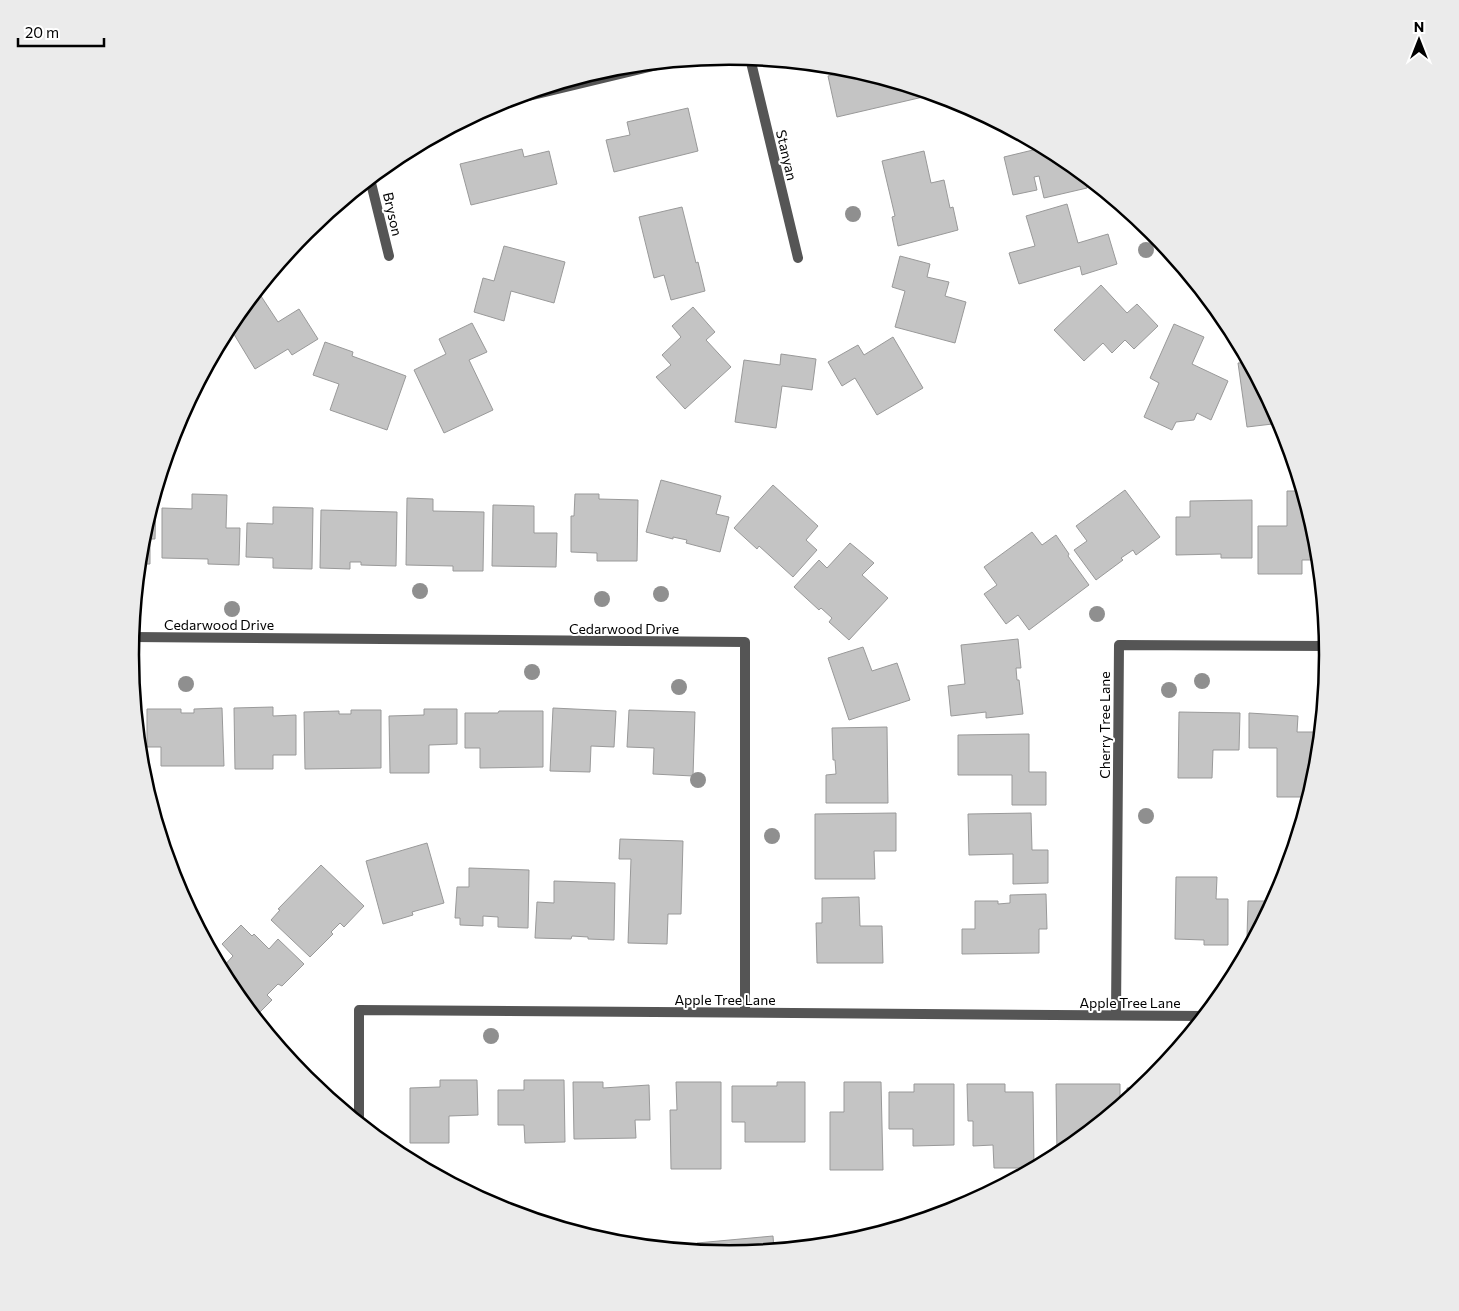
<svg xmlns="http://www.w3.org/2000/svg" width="1459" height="1311" viewBox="0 0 1459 1311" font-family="Commissioner,sans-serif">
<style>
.building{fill:#c4c4c4;stroke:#999}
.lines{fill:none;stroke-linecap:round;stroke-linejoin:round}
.minor{stroke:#555;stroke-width:10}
.tree{fill:#8f8f8f}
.labels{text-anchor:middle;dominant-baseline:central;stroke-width:4;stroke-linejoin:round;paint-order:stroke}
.street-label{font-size:14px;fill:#000;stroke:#fff}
.rim{fill:none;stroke:#000;stroke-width:2.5}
</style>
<rect width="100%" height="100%" fill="#fff"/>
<!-- building -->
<path class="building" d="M 854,70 L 922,91 L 923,97 L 837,117 L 828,76 Z
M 688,108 L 698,151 L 614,172 L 606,140 L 630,135 L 627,122 Z
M 1031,140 L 1063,157 L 1084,175 L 1087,188 L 1044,198 L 1039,176 L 1034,177 L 1037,190 L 1013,195 L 1004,157 L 1033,150 Z
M 522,149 L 524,157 L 549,151 L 557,184 L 471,205 L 460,164 Z
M 924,151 L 931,183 L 944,180 L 950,208 L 953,207 L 958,230 L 898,246 L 892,217 L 895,216 L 882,161 Z
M 1067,204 L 1078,243 L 1108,234 L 1117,264 L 1082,275 L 1080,266 L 1019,284 L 1009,253 L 1035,246 L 1026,216 Z
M 682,207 L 696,263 L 698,262 L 705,291 L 671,300 L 664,275 L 654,278 L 639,217 Z
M 504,246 L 565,262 L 554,303 L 511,291 L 504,321 L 474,312 L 483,278 L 494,281 Z
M 900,256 L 930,264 L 927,277 L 949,282 L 945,296 L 966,302 L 955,343 L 895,327 L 905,291 L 892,287 Z
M 1101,285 L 1127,313 L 1137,304 L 1158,326 L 1134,349 L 1125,340 L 1112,353 L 1103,343 L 1084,361 L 1054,330 Z
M 259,293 L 278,322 L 299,309 L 318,339 L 292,355 L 288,349 L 255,369 L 229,326 L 252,298 Z
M 693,307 L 715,332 L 706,340 L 731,367 L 685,409 L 656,377 L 671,365 L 662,355 L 681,337 L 672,326 Z
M 472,323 L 487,352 L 469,360 L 493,410 L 444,433 L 414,370 L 446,354 L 439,339 Z
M 1174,324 L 1204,337 L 1192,364 L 1228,381 L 1211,420 L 1197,413 L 1194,420 L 1176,422 L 1172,430 L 1144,417 L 1159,383 L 1150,378 Z
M 893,337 L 923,388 L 877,415 L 855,378 L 842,386 L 828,362 L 858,345 L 864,355 Z
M 325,342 L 353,352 L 352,356 L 406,376 L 387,430 L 330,410 L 339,384 L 313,375 Z
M 781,354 L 816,359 L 812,390 L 782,386 L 776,428 L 735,422 L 744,360 L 780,365 Z
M 1249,362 L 1281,423 L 1247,427 L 1238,363 Z
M 661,480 L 721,496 L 716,514 L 729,517 L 720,552 L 686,543 L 687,540 L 673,537 L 673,539 L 646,532 Z
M 773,485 L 818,526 L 806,540 L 817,550 L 793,577 L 759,546 L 757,549 L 734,528 Z
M 1125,490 L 1160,537 L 1136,555 L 1133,550 L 1121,558 L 1123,560 L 1096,580 L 1074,550 L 1087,541 L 1076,526 Z
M 1287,491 L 1303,491 L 1317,539 L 1319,560 L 1302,560 L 1302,574 L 1258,574 L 1258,526 L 1287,526 Z
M 192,494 L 227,495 L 226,528 L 240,528 L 239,565 L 208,564 L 208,559 L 162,558 L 162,508 L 192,509 Z
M 575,494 L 599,494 L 599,499 L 638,500 L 637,561 L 597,561 L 597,553 L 571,552 L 571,516 L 574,516 Z
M 407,498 L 433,499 L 433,511 L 484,512 L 483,571 L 453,571 L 453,566 L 406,565 Z
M 1252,500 L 1252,558 L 1221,558 L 1221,554 L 1176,555 L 1176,517 L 1190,517 L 1190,501 Z
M 153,502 L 156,502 L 155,539 L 150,539 L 150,564 L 139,564 L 142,538 Z
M 493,505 L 534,506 L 534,533 L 557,533 L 556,567 L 492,566 Z
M 273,507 L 313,508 L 312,569 L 273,568 L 273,558 L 246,557 L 247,523 L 273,524 Z
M 321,510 L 397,512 L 396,566 L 361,565 L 361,562 L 350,562 L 350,569 L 320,568 Z
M 1032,532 L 1042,545 L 1056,535 L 1069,554 L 1068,556 L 1089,585 L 1029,630 L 1018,615 L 1006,624 L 984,594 L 997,585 L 984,567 Z
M 850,543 L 874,563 L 862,575 L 888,598 L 849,640 L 829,622 L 832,618 L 821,608 L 819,610 L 794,587 L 819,560 L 827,568 Z
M 1018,639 L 1021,668 L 1016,668 L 1017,680 L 1019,680 L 1023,714 L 986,718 L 986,712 L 951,716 L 948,686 L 965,684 L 961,645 Z
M 863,647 L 872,671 L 897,663 L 910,700 L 849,720 L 828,658 Z
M 273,707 L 273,716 L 296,715 L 296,755 L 273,755 L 273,769 L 235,769 L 234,708 Z
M 222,708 L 224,766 L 161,766 L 161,747 L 147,747 L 147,709 L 181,709 L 181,713 L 194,713 L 194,709 Z
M 553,708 L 616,711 L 614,747 L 591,746 L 590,772 L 550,771 Z
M 424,709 L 457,709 L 457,744 L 429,745 L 429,773 L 390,773 L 389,716 L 424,715 Z
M 351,710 L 381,710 L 381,768 L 305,769 L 304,712 L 339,711 L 339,714 L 351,714 Z
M 629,710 L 695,712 L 693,776 L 653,774 L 654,748 L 627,747 Z
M 499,711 L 543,711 L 543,767 L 480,768 L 480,748 L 465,748 L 465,713 L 498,713 Z
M 1179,712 L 1240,713 L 1239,750 L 1213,750 L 1212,778 L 1178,778 Z
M 1249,713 L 1298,716 L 1297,732 L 1320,732 L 1317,773 L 1310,797 L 1277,797 L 1277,748 L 1249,748 Z
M 887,727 L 888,803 L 826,803 L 826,775 L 836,774 L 835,760 L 833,760 L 832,728 Z
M 1029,734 L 1029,772 L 1046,772 L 1046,805 L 1012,805 L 1012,775 L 958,775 L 958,735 Z
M 896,813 L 896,851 L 874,851 L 875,879 L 815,879 L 815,814 Z
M 1031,813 L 1032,850 L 1048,850 L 1048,883 L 1013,884 L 1013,854 L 969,855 L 968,814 Z
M 620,839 L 683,841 L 681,914 L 668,914 L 667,944 L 628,943 L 631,859 L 619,859 Z
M 427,843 L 444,903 L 412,912 L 413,915 L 383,924 L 366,861 Z
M 321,865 L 364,906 L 344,927 L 340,923 L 331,932 L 333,934 L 310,957 L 271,920 L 280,910 L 278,909 Z
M 469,868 L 529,870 L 528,928 L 498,927 L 498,917 L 483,916 L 483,926 L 460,925 L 460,918 L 455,918 L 457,887 L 469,887 Z
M 1176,877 L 1217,877 L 1216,899 L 1228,899 L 1228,945 L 1204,945 L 1204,940 L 1175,939 Z
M 554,881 L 615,883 L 614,940 L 588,939 L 588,937 L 572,936 L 571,939 L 535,938 L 537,902 L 554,903 Z
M 1273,885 L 1283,885 L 1255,937 L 1247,937 L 1248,901 L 1273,901 Z
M 1046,894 L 1047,929 L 1039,929 L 1039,953 L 962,954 L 962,929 L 975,929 L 975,901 L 998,901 L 998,904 L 1010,903 L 1010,895 Z
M 859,897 L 860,926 L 882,926 L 883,963 L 817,963 L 816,923 L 822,923 L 822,898 Z
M 241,925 L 252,936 L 254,934 L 269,949 L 278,939 L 304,964 L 282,986 L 278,984 L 267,995 L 272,1000 L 255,1017 L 231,988 L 221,969 L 233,956 L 222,944 Z
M 440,1080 L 477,1080 L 478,1115 L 449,1116 L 449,1143 L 410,1143 L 410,1088 L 440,1087 Z
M 524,1080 L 564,1080 L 565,1142 L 525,1143 L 524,1125 L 498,1125 L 498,1090 L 524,1090 Z
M 573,1082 L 603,1082 L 603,1088 L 649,1085 L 650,1120 L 635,1120 L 636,1138 L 574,1139 Z
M 676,1082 L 721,1082 L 721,1169 L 671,1169 L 670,1110 L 677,1110 Z
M 777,1082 L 805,1082 L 805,1142 L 745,1142 L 745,1122 L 732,1122 L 732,1086 L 777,1086 Z
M 844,1082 L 881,1082 L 883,1170 L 830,1170 L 830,1112 L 844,1112 Z
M 914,1084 L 954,1084 L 954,1145 L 913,1146 L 913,1129 L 889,1129 L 889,1092 L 914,1092 Z
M 967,1084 L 1005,1084 L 1005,1092 L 1033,1092 L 1034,1168 L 994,1168 L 993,1145 L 973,1146 L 973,1121 L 968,1121 Z
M 1056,1084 L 1120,1084 L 1120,1106 L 1060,1155 L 1057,1155 Z
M 1143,1087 L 1127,1101 L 1127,1088 Z
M 481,1199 L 492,1199 L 492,1205 Z
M 773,1236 L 774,1250 L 729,1255 L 698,1252 L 697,1243 Z
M 859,1239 L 846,1243 L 796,1248 L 796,1241 Z"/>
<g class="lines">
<!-- minor -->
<path class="minor" d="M 750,58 L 798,258
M 499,103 L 670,62
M 370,179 L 389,256
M 132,637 L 745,642 L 745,1012
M 1116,1015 L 1119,645 L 1328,646
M 359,1123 L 359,1010 L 1205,1016"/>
</g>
<!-- trees -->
<g class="tree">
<circle cx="853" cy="214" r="8"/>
<circle cx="1146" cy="250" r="8"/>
<circle cx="420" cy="591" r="8"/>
<circle cx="661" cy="594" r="8"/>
<circle cx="602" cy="599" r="8"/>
<circle cx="232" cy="609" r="8"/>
<circle cx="1097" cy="614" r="8"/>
<circle cx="532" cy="672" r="8"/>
<circle cx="1202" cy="681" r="8"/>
<circle cx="186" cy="684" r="8"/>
<circle cx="679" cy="687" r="8"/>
<circle cx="1169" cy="690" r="8"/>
<circle cx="698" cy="780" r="8"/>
<circle cx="1146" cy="816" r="8"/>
<circle cx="772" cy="836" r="8"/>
<circle cx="491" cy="1036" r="8"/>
</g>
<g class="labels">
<!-- street labels -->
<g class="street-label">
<text transform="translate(787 155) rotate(77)">Stanyan</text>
<text transform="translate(393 214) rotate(77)">Bryson</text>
<text x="219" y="624">Cedarwood Drive</text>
<text x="624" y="628">Cedarwood Drive</text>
<text transform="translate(1104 725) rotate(-90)">Cherry Tree Lane</text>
<text x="725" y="999">Apple Tree Lane</text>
<text x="1130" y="1002">Apple Tree Lane</text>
</g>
</g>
<!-- crop -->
<path d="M0 0H1459V1311H0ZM139 655a590 590 0 1 1 1180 0a590 590 0 1 1-1180 0Z" fill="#ebebeb" fill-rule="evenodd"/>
<path class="rim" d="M139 655a590 590 0 1 1 1180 0a590 590 0 1 1-1180 0Z"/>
<!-- north arrow -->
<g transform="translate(1419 40)" stroke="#ffffff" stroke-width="4" paint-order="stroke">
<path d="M0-4L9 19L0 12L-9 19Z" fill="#000000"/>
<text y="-8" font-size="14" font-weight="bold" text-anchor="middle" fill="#000000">N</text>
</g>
<!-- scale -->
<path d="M18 38v8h86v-8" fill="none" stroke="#000000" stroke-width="2.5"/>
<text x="25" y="38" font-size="15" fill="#000000" stroke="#ffffff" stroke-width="4" paint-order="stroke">20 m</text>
</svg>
